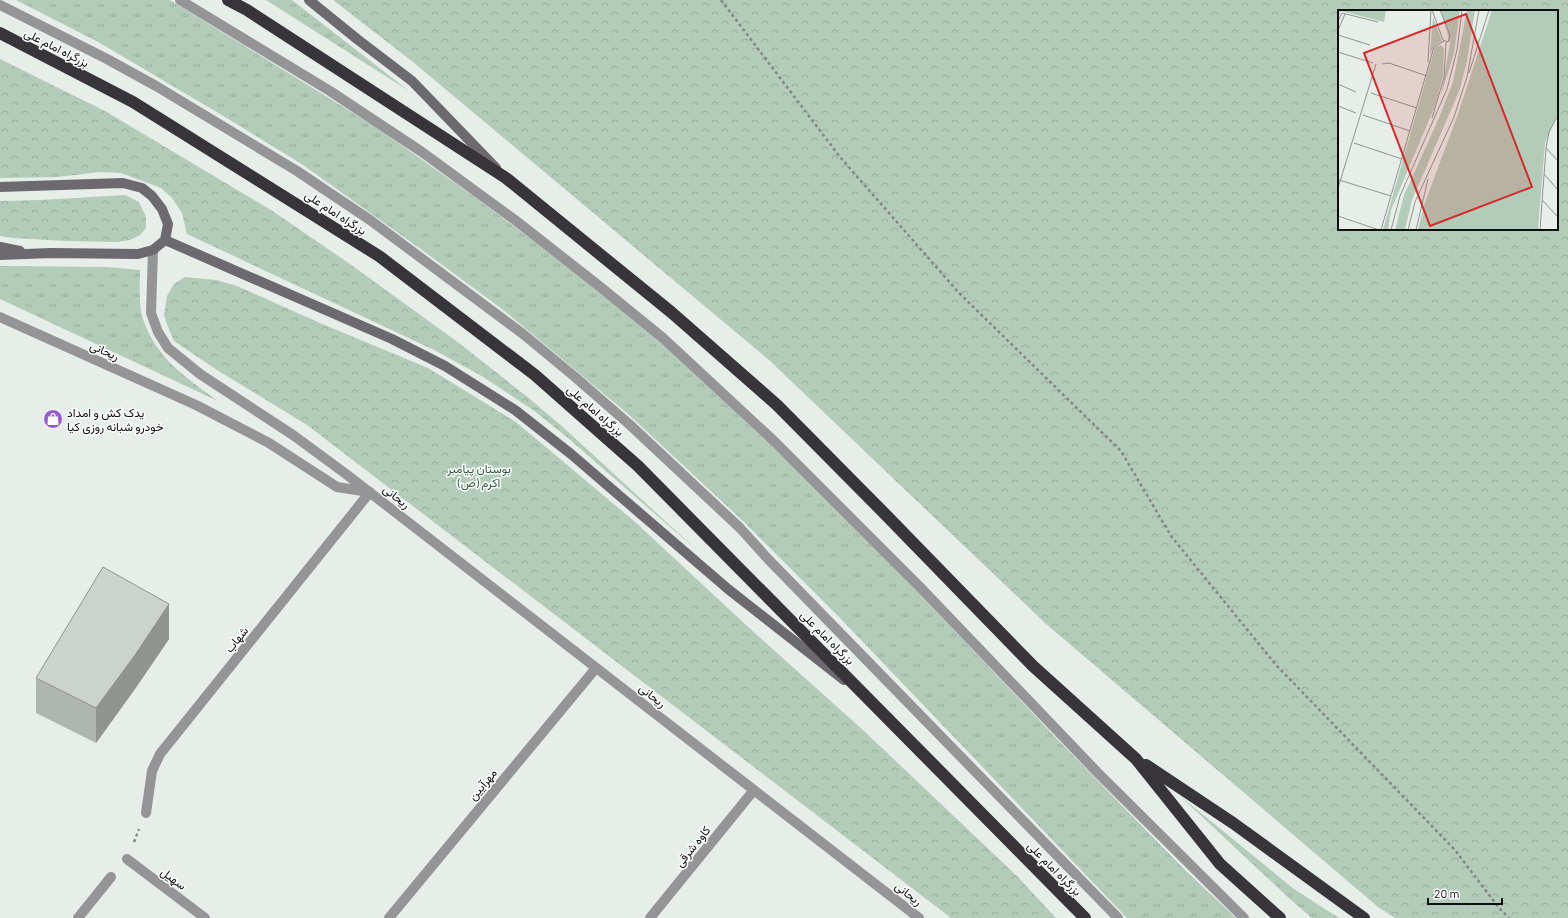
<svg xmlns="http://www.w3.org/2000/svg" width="1568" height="918" viewBox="0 0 1568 918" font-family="Barlow,Vazirmatn,sans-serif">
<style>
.grass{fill:url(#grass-tufts)}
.forest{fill:url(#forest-crowns);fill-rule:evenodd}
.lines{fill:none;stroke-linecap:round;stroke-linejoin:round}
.path{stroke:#838885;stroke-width:2.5;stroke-dasharray:3 3;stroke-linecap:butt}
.lane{stroke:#959497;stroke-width:10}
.street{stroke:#959497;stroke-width:10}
.secondary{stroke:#6c6a6e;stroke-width:10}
.highway{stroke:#37343a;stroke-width:12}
.wall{fill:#afb5b1}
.shaded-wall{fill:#8f9490}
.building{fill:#ccd3ce;stroke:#8f9490}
.labels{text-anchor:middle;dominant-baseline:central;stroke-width:3;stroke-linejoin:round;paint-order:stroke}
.street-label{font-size:12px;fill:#0c0e0d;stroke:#fff}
.poi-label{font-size:12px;fill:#0c0e0d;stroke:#fff;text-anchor:start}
.park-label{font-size:12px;fill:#2c5a3b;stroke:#fff}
.inset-road{fill:none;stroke:#8f9491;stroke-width:1}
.view{fill:#d62828;fill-opacity:0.15;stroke:#d62828;stroke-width:2}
.inset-edge{fill:none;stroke:#0c0e0d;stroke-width:2}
</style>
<defs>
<pattern id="grass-tufts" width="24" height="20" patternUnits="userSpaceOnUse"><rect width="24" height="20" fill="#b3cbb9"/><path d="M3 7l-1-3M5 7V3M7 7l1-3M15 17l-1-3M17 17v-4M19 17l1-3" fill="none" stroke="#99ad9e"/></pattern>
<pattern id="forest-crowns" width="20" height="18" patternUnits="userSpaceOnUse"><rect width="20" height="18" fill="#b3cbb9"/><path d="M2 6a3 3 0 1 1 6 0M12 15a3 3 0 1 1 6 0" fill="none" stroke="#99ad9e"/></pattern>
</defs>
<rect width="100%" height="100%" fill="#e7eee9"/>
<!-- grass -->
<path class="grass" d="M 16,0 L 170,0 L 376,127 L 483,203 L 575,272 L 658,340 L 791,464 L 866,537 L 1059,741 L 1186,871 L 1236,918 L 1127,918 L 841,619 L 744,522 L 628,414 L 502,309 L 422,250 L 303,165 L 230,120 L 100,43 Z
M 266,0 L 292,0 L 409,91 Z
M 0,266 L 107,267 L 140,270 C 140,286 138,306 144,322 C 158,360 187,378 218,401 L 0,299 Z
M 1180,796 L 1294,889 L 1339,918 L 1312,918 L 1290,899 Z"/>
<!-- forest -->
<path class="forest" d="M 333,0 L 1568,0 L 1568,918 L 1395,918 L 1378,907 L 1045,623 L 769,360 L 413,62 ZM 1339,11 L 1557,11 L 1557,229 L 1339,229 Z
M 0,59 L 105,111 L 274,212 L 350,264 L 459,343 L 530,399 L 564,428 L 700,553 L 568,438 L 533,410 L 480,375 L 434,350 L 187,234 L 182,213 L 172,198 L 161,188 L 121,173 L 100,172 L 57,177 L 0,178 Z
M 125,195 L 139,202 L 146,217 L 146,228 L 140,235 L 130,240 L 117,242 L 66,241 L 13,238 L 0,236 L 0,201 L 41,200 Z
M 185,277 L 216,280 L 237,286 L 320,323 L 428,368 L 516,422 L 634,521 L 758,636 L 863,730 L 1017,876 L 1056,918 L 951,918 L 307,425 L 217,370 L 174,341 L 168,327 L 164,315 L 167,296 L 174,284 Z"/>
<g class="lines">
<!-- path -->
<path class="path" d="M 721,0 L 840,157 L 959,293 L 1121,451 L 1171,536 L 1276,665 L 1455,850 L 1499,908 L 1509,918
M 134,842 L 139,829"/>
<!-- lane -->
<path class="lane" d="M 180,0 L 330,91 L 422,152 L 515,220 L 598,285 L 663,338 L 775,442 L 920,587 L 1097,772 L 1244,918
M 0,5 L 107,59 L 156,86 L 297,171 L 370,220 L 523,334 L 575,377 L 629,424 L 740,528 L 768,559 L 1118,918"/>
<!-- street -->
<path class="street" d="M 153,250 L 151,313 L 158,332 L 168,348 L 200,374 L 293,435 L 346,474 L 919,918
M 0,317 L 196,405 L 269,443 L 337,487 L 369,492
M 146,813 L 152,771 L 160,754 L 370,492
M 127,859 L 205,918
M 78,918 L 111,877
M 389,918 L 596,668
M 650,918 L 754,790"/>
<!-- secondary -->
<path class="secondary" d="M 309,0 L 357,39 L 412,81 L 496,168
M 0,187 L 123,183 L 142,188 L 152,196 L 162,209 L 168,224 L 165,240 L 153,250 L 138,254 L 51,253 L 0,255
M 165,240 L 392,339 L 445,366 L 515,410 L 571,454 L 728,589 L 844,680
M 0,247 L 20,251"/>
<!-- highway -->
<path class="highway" d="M 228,0 L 247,10 L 506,178 L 671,312 L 777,405 L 884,513 L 1033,666 L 1136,759 L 1220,864 L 1280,918
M 0,33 L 133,102 L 379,256 L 535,375 L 638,466 L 1085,918
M 1146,765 L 1233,823 L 1364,918"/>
</g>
<!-- wall -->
<path class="wall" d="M 169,639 L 135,689 L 96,743 L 36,713 L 36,678 Z"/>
<!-- shaded-wall -->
<path class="shaded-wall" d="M 169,604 L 169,639 L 135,689 L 96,743 L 96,708 Z"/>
<!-- building -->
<path class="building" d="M 103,567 L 169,604 L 135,655 L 96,708 L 36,678 Z"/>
<!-- icons -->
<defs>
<g id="shop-disc" transform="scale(1)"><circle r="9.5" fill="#975cd4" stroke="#fff"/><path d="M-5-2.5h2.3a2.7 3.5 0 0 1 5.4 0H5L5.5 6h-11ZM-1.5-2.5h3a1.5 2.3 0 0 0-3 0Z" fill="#fff"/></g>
</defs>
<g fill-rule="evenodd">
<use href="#shop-disc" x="53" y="419"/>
</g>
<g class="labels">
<!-- street labels -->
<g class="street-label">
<text transform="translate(57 47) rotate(27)">بزرگراه امام علی</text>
<text transform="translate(336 212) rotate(33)">بزرگراه امام علی</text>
<text transform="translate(105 350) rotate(24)">ریحانی</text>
<text transform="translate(596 410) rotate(41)">بزرگراه امام علی</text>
<text transform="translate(397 496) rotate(38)">ریحانی</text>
<text transform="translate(828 637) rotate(45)">بزرگراه امام علی</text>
<text transform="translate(236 639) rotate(-51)">شهاب</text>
<text transform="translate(653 695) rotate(38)">ریحانی</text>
<text transform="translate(482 784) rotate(-50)">مهرآیین</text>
<text transform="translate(692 846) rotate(-51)">کاوه شرقی</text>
<text transform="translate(1055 868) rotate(45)">بزرگراه امام علی</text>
<text transform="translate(174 878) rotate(37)">سهیل</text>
<text transform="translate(909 893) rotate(38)">ریحانی</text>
</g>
<!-- poi labels -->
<g class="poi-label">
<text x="67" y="412">یدک کش و امداد<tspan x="67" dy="14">خودرو شبانه روزی کیا</tspan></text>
</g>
<!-- park labels -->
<g class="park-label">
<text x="479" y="468">بوستان پیامبر<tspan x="479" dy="14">اکرم (ص)</tspan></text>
</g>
</g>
<!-- overview -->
<g transform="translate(1338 10)">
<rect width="220" height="220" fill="#e7eee9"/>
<path d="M 129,0 L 137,0 L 129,51 L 122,79 L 74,190 L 67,220 L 57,220 L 66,185 L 101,108 L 115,72 ZM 95,7 L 104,31 L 96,36 L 92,45 Z" fill="#b3cbb9"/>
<path d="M 0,0 L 48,0 L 46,12 L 3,1 L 0,7 ZM 103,0 L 122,0 L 116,43 L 103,85 L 112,33 ZM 154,0 L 220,0 L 220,103 L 207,133 L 200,220 L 80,220 L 86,195 L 120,104 ZM 103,35 L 106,39 L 105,67 L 97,96 L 53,200 L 50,220 L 45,220 L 97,37 Z" fill="#b3cbb9"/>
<path class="inset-road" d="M 94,0 L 105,30 L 110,32 L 112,25 L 102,0M 0,11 L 4,3 L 40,12M 0,20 L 7,4M 0,25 L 32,35M 0,42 L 35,53M 90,52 L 93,1M 44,54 L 51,53 L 89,66M 131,63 L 151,0M 0,74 L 18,82M 33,83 L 79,98M 0,96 L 18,103M 25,105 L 72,121M 94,108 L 106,68 L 108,32M 16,133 L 64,149M 208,138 L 220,151M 206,164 L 220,180M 1,170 L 53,186M 0,178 L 38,54M 204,190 L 220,207M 0,206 L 41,220M 43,220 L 96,37 L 106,31M 53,220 L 62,186 L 109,79 L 119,40 L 124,0M 70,220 L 77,192 L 116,107 L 129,67 L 141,0M 78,220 L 90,169M 202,220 L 208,138 L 211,122 L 220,105"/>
<path class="view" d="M 128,4 L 194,177 L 92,216 L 26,43 Z"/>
<rect width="220" height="220" class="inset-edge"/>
</g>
<!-- scale -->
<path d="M1428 898v6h74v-6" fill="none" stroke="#0c0e0d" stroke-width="2"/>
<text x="1434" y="898" font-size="12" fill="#0c0e0d" stroke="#ffffff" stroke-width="3" paint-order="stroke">20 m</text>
</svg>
